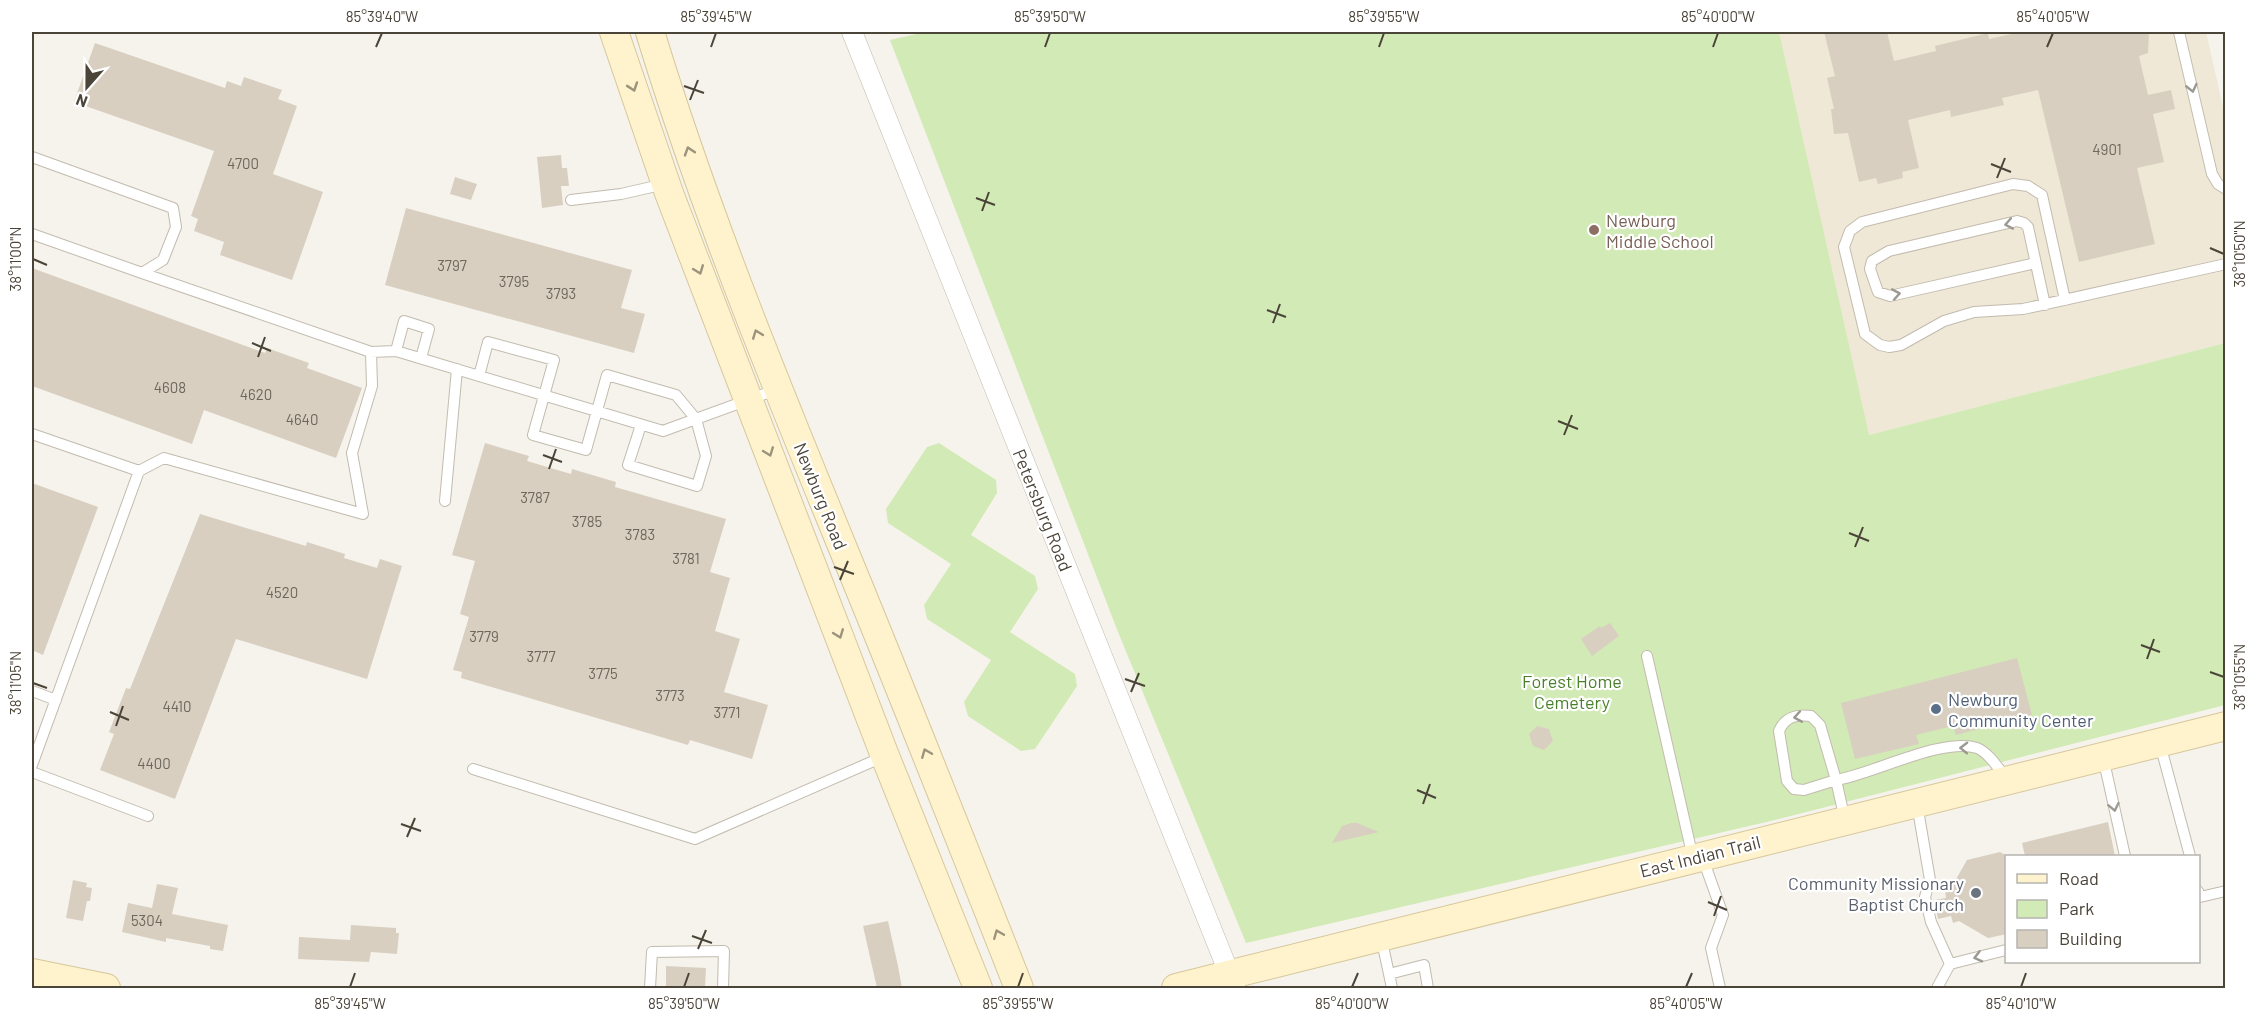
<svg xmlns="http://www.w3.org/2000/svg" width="2257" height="1020" viewBox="0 0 2257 1020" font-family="Barlow,sans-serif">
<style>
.education{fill:#efe8d6}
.green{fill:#d2eab5}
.building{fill:#d8cfc1}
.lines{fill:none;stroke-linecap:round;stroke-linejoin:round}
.lane-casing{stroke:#c2bbae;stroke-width:12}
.street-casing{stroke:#c2bbae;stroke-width:21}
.secondary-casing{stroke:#d6c79b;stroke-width:30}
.lane{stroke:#fff;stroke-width:10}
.street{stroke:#fff;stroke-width:20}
.secondary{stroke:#fff3cd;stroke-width:28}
.oneway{stroke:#9c937c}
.oneway2{stroke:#9c9892}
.ticks{fill:none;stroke:#4b4439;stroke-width:2}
.education-dot{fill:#8d6e63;stroke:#fff;stroke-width:2}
.service-dot{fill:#5c6f8a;stroke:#fff;stroke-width:2}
.worship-dot{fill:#6b7280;stroke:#fff;stroke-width:2}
.labels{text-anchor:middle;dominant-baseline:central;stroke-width:4.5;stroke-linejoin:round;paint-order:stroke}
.number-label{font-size:15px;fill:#6e675b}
.education-label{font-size:18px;fill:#785e54;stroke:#fff;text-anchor:start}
.street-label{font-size:18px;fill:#4b4439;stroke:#fff}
.park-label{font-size:18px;fill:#4a7f2a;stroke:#fff}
.service-label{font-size:18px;fill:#4e5e75;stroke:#fff;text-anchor:start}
.worship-label{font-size:18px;fill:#5b616d;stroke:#fff;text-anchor:end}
.neatline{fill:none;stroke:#4b4439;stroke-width:2}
.ticks-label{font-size:15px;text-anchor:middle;fill:#4b4439}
</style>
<rect width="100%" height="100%" fill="#f6f3ec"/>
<!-- education -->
<path class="education" d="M 926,32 L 2206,32 L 2225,116 L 2225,343 L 1869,435 L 890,40 Z"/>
<!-- green -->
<path class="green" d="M 926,32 L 1779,32 L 1869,435 L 2225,343 L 2225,705 L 1775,820 L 1246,943 L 1118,632 L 890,40 Z
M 939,443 L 996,480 L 997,493 L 971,535 L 1035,576 L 1038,589 L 1010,632 L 1075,674 L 1077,686 L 1035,749 L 1021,751 L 968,716 L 964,702 L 991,660 L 927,619 L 924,605 L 951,564 L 888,523 L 886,509 L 927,447 Z"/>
<!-- building -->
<path class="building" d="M 1824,32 L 1887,32 L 1894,61 L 1936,51 L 1935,46 L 1988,33 L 1989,39 L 2020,32 L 2149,32 L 2148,53 L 2139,56 L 2148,95 L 2171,90 L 2175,109 L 2153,114 L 2164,162 L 2137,168 L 2155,244 L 2079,262 L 2038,90 L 2002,98 L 2004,105 L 1951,117 L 1950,110 L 1908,120 L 1919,168 L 1902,172 L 1903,178 L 1878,184 L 1876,178 L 1859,182 L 1848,133 L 1834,134 L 1831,109 L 1834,109 L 1827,78 L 1835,76 Z
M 95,43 L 225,88 L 227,81 L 241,86 L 244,77 L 282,90 L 278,99 L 297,106 L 273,174 L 323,192 L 292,280 L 220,255 L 224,242 L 194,231 L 198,219 L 191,216 L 214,151 L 74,102 Z
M 561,155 L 562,168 L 567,168 L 569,186 L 561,186 L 563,205 L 542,208 L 537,157 Z
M 455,177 L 477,184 L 471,200 L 450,194 Z
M 406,208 L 632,270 L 621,308 L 645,314 L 634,353 L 385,285 Z
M 32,268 L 265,353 L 267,348 L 309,363 L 307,368 L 362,388 L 336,458 L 204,410 L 192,444 L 32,386 Z
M 485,443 L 529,456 L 527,461 L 571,474 L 572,469 L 616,482 L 615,487 L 726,519 L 710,572 L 730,578 L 715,631 L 740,639 L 724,692 L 768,705 L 752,759 L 690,740 L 688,745 L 461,678 L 462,672 L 453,670 L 469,617 L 460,614 L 475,561 L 452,555 Z
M 32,483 L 98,507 L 43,655 L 32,650 Z
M 200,514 L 306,546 L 307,542 L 345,554 L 344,558 L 377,568 L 380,559 L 402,566 L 367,679 L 236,639 L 175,799 L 100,770 L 114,734 L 109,732 L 126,688 L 130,689 Z
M 1610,623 L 1619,636 L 1592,656 L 1581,639 L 1600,626 L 1601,628 Z
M 2017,658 L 2032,715 L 1956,735 L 1953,726 L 1916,735 L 1919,744 L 1855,759 L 1841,703 Z
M 1537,726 L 1549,729 L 1553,741 L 1544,750 L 1533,746 L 1529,734 Z
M 2108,822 L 2115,856 L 2025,856 L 2022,843 Z
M 1351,823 L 1357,823 L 1379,832 L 1332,843 L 1342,826 Z
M 2000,852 L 2007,856 L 2007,934 L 1988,938 L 1959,921 L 1953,923 L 1951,916 L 1938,919 L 1934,900 L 1946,898 L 1945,889 L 1951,888 L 1967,860 Z
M 73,880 L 87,883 L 86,887 L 92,888 L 90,901 L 87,901 L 83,921 L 66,918 Z
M 157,884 L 178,888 L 172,914 L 228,925 L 223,951 L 210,949 L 210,946 L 166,938 L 166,942 L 122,932 L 128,903 L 152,908 Z
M 888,921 L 898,966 L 902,988 L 877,988 L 872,966 L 863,926 Z
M 351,925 L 396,928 L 396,933 L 399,933 L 397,954 L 371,952 L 369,962 L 298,959 L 299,937 L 350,940 Z
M 666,966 L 706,968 L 705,988 L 666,988 Z"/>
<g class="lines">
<!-- lane casing -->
<g class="lane-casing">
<path id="lane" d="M 2179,32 L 2212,174 L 2218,184 L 2226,189
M 32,157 L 173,208 L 176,227 L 163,260 L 142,273 L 32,234
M 571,200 L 621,194 L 665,184
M 2036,263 L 1890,296 L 1878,292 L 1870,269 L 1872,261 L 1889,251 L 2017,221 L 2024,223 L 2028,227 L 2045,305
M 142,273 L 371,352 L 396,351 L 663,431 L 778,389
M 2065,300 L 2042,195 L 2028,186 L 2013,184 L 1862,222 L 1850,231 L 1844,247 L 1865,334 L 1880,345 L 1889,347 L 1901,345 L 1944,321 L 1974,312 L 2023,309 L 2226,264
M 396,351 L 404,321 L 429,329 L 421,358
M 479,376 L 488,342 L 554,360 L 533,435 L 586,450 L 607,375 L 676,395 L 696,419 L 706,456 L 697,486 L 628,465 L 641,425
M 32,434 L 139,471
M 445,501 L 457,369
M 1647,656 L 1693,858
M 32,691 L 56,700
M 2160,744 L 2190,856
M 2103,757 L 2125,856
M 32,765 L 139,471 L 164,458 L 363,514 L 352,453 L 372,386 L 371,352
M 473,769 L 695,839 L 885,756
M 32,772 L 148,816
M 1917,804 L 1930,880 L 1925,897 L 1931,922 L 1950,964 L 1937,988
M 1845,820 L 1836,780 L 1804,790 L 1794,789 L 1787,781 L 1779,731 C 1785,717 1796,714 1811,716 L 1820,725 L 1836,780 C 1873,774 1942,737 1977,748 C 1989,753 1998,768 2006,778
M 1703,859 L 1723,915 L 1711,948 L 1720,988
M 2198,891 L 2200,897 L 2226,891
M 1381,937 L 1389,974
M 1950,964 L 2006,950
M 650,988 L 652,952 L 724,951 L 723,988
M 1392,988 L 1389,974 L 1424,965 L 1428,988"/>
</g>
<!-- street casing -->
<g class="street-casing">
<path id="street" d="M 852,32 L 1235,988"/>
</g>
<!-- secondary casing -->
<g class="secondary-casing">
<path id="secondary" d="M 614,32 L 669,193 L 885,756 L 978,988
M 650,32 C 705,212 777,388 849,563 C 907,704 963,846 1019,988
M 32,973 L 106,988
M 1176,988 L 2226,726"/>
</g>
<!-- lane -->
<use href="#lane" class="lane"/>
<!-- street -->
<use href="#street" class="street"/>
<!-- secondary -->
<use href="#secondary" class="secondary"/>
</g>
<!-- one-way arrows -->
<defs><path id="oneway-chevron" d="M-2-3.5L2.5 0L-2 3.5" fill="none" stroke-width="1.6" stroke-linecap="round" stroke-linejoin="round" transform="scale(1.5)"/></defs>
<g class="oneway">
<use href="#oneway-chevron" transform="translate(633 87) rotate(71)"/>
<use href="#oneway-chevron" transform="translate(689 151) rotate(-108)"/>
<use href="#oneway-chevron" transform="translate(699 270) rotate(69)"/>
<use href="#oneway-chevron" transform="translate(757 334) rotate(-111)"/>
<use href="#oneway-chevron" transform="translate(769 452) rotate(69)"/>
<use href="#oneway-chevron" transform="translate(839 634) rotate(69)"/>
<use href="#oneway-chevron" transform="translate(926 753) rotate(-112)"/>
<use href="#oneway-chevron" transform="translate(998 934) rotate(-112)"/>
</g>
<g class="oneway2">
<use href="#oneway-chevron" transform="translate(2192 88) rotate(77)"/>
<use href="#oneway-chevron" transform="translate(2009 224) rotate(169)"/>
<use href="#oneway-chevron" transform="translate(1896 294) rotate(-10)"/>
<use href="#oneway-chevron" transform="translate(1798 717) rotate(170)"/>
<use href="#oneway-chevron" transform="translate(1964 748) rotate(-179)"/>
<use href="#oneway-chevron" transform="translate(2114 807) rotate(78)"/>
<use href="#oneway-chevron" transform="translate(1978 957) rotate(166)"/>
</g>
<!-- ticks -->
<path class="ticks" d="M 376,47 L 382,33M 711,47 L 716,33M 1045,47 L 1050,33M 1379,47 L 1384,33M 1713,47 L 1718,33M 2047,47 L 2053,33M 684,86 L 704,93M 690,100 L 698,80M 1991,164 L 2011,172M 1997,178 L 2005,158M 976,198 L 995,205M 982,211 L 989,192M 2210,248 L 2224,254M 33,259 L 47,265M 1267,310 L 1286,317M 1273,323 L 1280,304M 252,343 L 271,351M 258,357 L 265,337M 1558,421 L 1578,429M 1564,435 L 1572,415M 543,455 L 562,462M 549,469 L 556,449M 1849,533 L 1869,541M 1855,547 L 1863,527M 834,567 L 854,574M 840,580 L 848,561M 2141,645 L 2160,652M 2147,659 L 2154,639M 2210,672 L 2224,677M 1125,679 L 1145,686M 33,683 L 47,688M 1131,692 L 1139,673M 110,712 L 129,720M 116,726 L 123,706M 1417,790 L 1436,798M 1423,804 L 1430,784M 401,824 L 421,831M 407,837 L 415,818M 1708,902 L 1727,910M 1714,916 L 1721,896M 692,936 L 712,943M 698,949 L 706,930M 350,987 L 355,973M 684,987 L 689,973M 1018,987 L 1023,973M 1352,987 L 1358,973M 1686,987 L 1692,973M 2021,987 L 2026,973"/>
<!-- markers -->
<circle class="education-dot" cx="1594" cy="230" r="6"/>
<circle class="service-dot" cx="1936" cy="709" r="6"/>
<circle class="worship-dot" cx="1976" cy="893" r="6"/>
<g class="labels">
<!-- number labels -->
<g class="number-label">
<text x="2107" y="149">4901</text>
<text x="243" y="163">4700</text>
<text x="452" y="265">3797</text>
<text x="514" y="281">3795</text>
<text x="561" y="293">3793</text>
<text x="170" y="387">4608</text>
<text x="256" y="394">4620</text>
<text x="302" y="419">4640</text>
<text x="535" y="497">3787</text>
<text x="587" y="521">3785</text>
<text x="640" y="534">3783</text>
<text x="686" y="558">3781</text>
<text x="282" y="592">4520</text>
<text x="484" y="636">3779</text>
<text x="541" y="656">3777</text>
<text x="603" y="673">3775</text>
<text x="670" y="695">3773</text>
<text x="177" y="706">4410</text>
<text x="727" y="712">3771</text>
<text x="154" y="763">4400</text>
<text x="147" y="920">5304</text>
</g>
<!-- education labels -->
<g class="education-label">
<text x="1606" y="220">Newburg<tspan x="1606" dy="21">Middle School</tspan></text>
</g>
<!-- street labels -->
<g class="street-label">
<text transform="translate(821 496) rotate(68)">Newburg Road</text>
<text transform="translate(1043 510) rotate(68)">Petersburg Road</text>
<text transform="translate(1700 856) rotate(-14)">East Indian Trail</text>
</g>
<!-- park labels -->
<g class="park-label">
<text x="1572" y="681">Forest Home<tspan x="1572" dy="21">Cemetery</tspan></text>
</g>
<!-- service labels -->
<g class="service-label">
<text x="1948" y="699">Newburg<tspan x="1948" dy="21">Community Center</tspan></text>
</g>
<!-- worship labels -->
<g class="worship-label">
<text x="1964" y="883">Community Missionary<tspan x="1964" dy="21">Baptist Church</tspan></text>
</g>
</g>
<!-- border -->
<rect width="2257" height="1020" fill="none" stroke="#ffffff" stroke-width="66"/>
<!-- legend -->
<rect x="2005" y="855" width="195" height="108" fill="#ffffff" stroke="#b7b4b0" stroke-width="1.5"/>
<rect x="2017" y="874" width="30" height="9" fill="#fff3cd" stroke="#b7b4b0" stroke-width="1.5"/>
<text x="2059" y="885" font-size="18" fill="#4b4439">Road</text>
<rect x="2017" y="900" width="30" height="18" fill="#d2eab5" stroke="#b7b4b0" stroke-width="1.5"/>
<text x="2059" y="915" font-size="18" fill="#4b4439">Park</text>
<rect x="2017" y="930" width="30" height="18" fill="#d8cfc1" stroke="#b7b4b0" stroke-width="1.5"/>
<text x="2059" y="945" font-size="18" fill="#4b4439">Building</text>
<!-- north arrow -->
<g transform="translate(87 87) rotate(201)" stroke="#ffffff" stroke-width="4.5" paint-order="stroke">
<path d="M0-4.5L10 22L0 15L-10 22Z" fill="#4b4439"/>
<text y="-9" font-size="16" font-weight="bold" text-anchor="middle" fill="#4b4439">N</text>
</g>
<rect x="33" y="33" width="2191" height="954" class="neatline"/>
<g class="ticks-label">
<text x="382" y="22">85°39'40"W</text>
<text x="716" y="22">85°39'45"W</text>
<text x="1050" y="22">85°39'50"W</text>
<text x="1384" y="22">85°39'55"W</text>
<text x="1718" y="22">85°40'00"W</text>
<text x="2053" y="22">85°40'05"W</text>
<text transform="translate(2240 254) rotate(-90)" y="5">38°10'50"N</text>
<text transform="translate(16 259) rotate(-90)" y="5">38°11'00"N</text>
<text transform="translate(2240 677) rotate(-90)" y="5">38°10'55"N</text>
<text transform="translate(16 683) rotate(-90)" y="5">38°11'05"N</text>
<text x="350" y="1009">85°39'45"W</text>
<text x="684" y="1009">85°39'50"W</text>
<text x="1018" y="1009">85°39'55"W</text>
<text x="1352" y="1009">85°40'00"W</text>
<text x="1686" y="1009">85°40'05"W</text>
<text x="2021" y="1009">85°40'10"W</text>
</g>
</svg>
